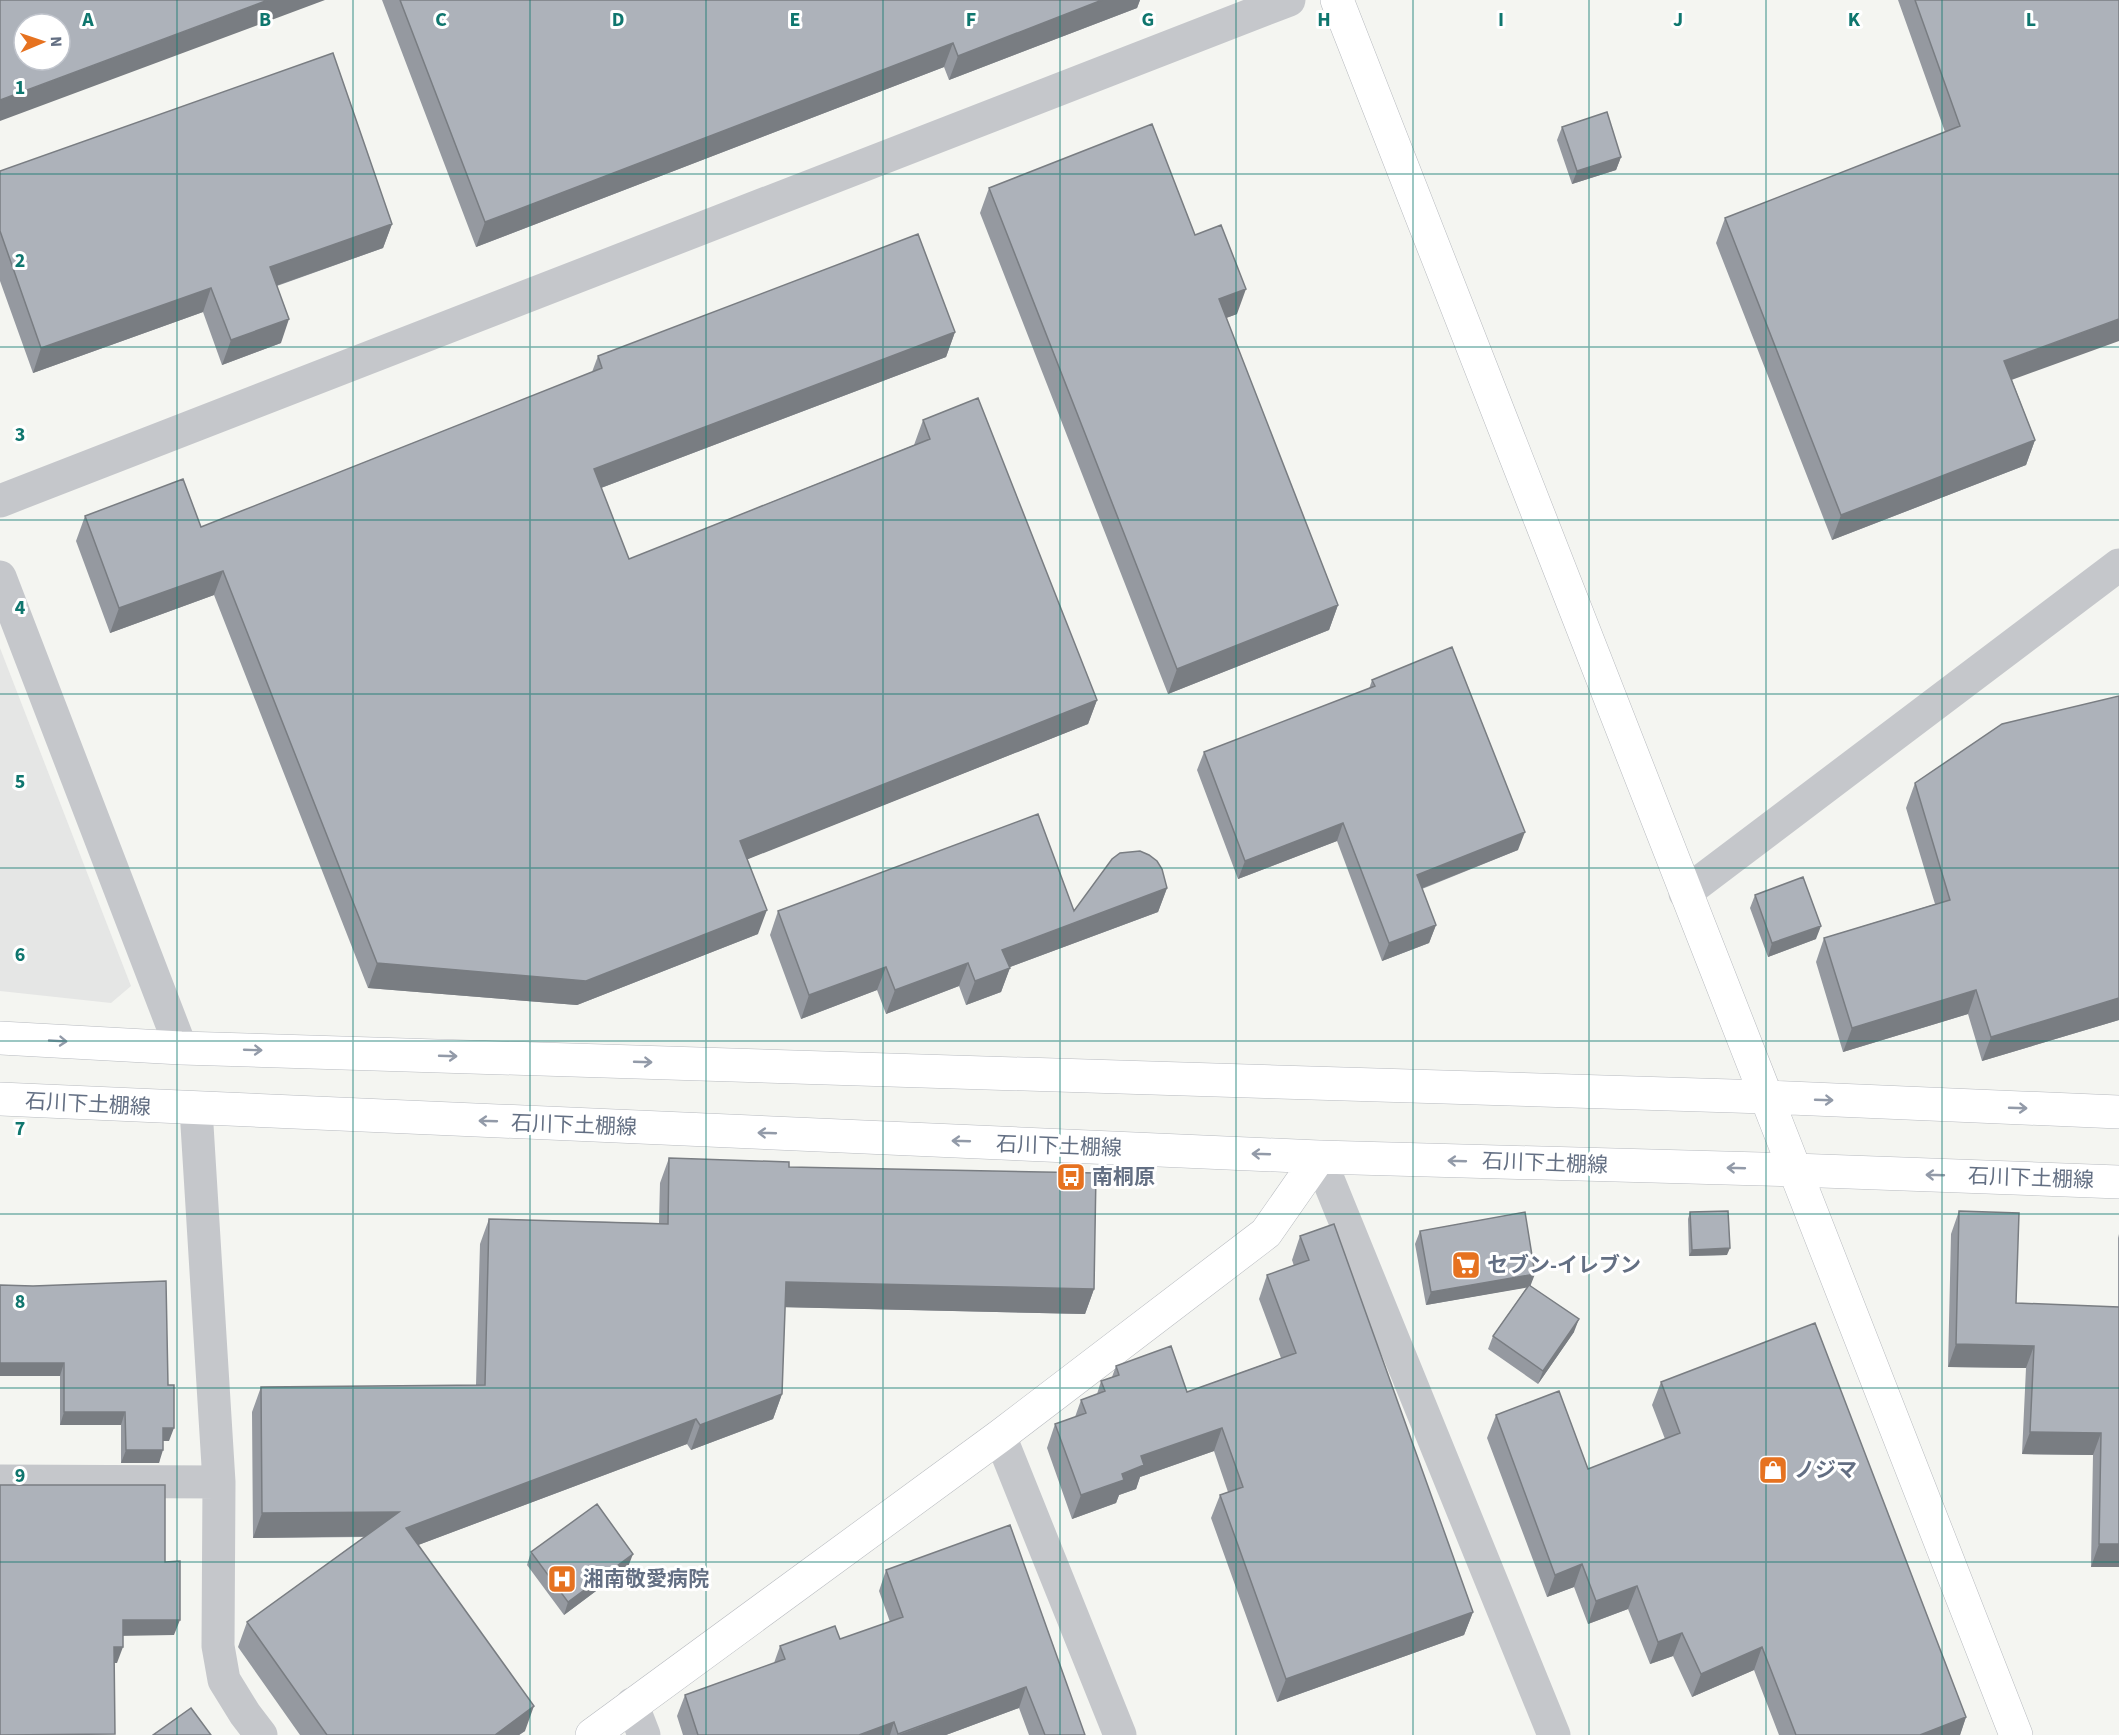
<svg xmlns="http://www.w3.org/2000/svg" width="2119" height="1735" viewBox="0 0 2119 1735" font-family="'Source Sans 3','Noto Sans JP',sans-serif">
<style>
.built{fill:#e5e6e5}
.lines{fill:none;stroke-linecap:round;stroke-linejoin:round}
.secondary-casing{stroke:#b7babf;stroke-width:34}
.street{stroke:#c5c7cb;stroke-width:33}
.secondary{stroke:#fff;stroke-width:33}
.wall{fill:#9599a0}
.shaded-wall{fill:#797d82}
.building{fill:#adb2ba;stroke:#797d82;stroke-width:1.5;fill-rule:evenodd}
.oneway{stroke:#929aa8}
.grid{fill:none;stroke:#0f766e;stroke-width:1.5;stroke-opacity:0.55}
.labels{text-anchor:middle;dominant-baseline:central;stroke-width:6;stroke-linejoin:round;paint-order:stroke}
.street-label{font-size:21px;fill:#636f83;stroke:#fff}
.poi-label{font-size:21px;font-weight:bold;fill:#636f83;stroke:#fff;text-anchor:start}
.grid-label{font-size:20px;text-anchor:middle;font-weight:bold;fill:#0f766e;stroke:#fff;stroke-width:6;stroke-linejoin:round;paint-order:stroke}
</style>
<rect width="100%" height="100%" fill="#f4f5f1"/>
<!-- built -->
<path class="built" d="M 0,648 L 131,986 L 111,1003 L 0,991 Z"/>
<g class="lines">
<!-- secondary casing -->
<g class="secondary-casing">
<path id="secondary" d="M 1337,0 L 2016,1735
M 0,1038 L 181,1048 L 1765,1097 L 2119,1112
M 0,1099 L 1319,1157 L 1794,1170 L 2119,1182
M 592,1735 L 1000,1436 L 1266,1233 L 1319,1157"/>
</g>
<!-- street -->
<path class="street" d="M 0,501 L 1289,0
M 0,577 L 181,1048
M 1685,893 L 2119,565
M 196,1109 L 219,1482 L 218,1646 L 224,1680 L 245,1714 L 261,1735
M 1319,1157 L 1554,1735
M 1000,1436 L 1120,1735
M 0,1481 L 219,1482
M 632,1704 L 644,1735"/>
<!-- secondary -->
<use href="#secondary" class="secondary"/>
</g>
<!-- wall -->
<path class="wall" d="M 382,0 L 1140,0 L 1137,8 L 949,80 L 944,67 L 476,247 Z
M 1898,0 L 2119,0 L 2012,380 L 2035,440 L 2026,465 L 1832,540 L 1716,243 L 1725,218 L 1945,132 Z
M 1562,127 L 1621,157 L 1616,170 L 1572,184 L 1557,140 Z
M 0,171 L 392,224 L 383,248 L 277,286 L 281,343 L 222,365 L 203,312 L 33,373 L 0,281 Z
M 989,188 L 1195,235 L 1237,314 L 1226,318 L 1338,605 L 1329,630 L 1168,694 L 980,213 Z
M 955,332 L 946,357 L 601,488 L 629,559 L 914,445 L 923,420 L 1097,700 L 1088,724 L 747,859 L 758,934 L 577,1005 L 368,988 L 214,595 L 110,633 L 76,541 L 85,516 L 201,527 L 592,372 L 598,356 Z
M 1372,680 L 1518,850 L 1422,889 L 1436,925 L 1429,943 L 1382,961 L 1337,841 L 1238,879 L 1197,770 L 1204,752 L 1369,689 Z
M 2119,696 L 2119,1020 L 1982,1061 L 1968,1014 L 1843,1052 L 1816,962 L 1824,938 L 1935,904 L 1906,808 L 1915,783 Z
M 1167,888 L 1158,912 L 1010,967 L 1001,992 L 966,1005 L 959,986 L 886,1014 L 877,990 L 801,1019 L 770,935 L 778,911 L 1074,911 Z
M 1755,895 L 1816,939 L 1768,957 L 1750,908 Z
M 669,1158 L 789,1167 L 1094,1289 L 1085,1314 L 785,1307 L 782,1394 L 773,1419 L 691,1450 L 687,1444 L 418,1545 L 525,1731 L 519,1735 L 300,1735 L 238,1647 L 247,1622 L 364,1537 L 253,1538 L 252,1412 L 261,1387 L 476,1385 L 480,1244 L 489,1219 L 659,1223 L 660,1183 Z
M 1959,1211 L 2016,1303 L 2118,1307 L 2118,1238 L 2119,1234 L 2119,1567 L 2091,1567 L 2093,1455 L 2022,1454 L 2026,1368 L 1948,1367 L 1951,1234 Z
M 1690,1212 L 1727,1255 L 1689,1256 L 1688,1219 Z
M 1420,1231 L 1531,1286 L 1574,1332 L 1538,1384 L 1488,1349 L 1493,1336 L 1527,1287 L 1426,1305 L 1415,1244 Z
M 1300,1236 L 1473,1612 L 1464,1635 L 1277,1702 L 1211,1518 L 1220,1495 L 1228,1492 L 1214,1451 L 1140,1477 L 1136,1489 L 1119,1495 L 1116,1503 L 1072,1519 L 1047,1448 L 1055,1424 L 1075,1417 L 1081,1400 L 1097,1394 L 1101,1381 L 1112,1377 L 1116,1366 L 1187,1392 L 1281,1358 L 1259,1299 L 1267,1275 L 1294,1266 L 1292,1260 Z
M 0,1285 L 169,1441 L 163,1441 L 159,1463 L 121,1463 L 121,1425 L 60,1425 L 60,1376 Z
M 1661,1382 L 1966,1717 L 1960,1735 L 1779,1735 L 1754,1670 L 1692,1697 L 1673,1656 L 1650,1664 L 1628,1609 L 1588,1624 L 1574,1587 L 1547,1597 L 1487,1438 L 1496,1415 L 1588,1469 L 1665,1439 L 1652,1405 Z
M 531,1552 L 628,1567 L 564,1615 L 527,1565 Z
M 886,1570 L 1085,1735 L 1029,1735 L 1019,1708 L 946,1735 L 683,1735 L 677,1716 L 685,1695 L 774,1663 L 780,1646 L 840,1639 L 890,1622 L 879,1591 Z"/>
<!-- shaded-wall -->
<path class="shaded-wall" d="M 268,0 L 325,0 L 0,121 L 0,100 Z
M 1102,0 L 1140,0 L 1137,8 L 949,80 L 958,56 Z
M 953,43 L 944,67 L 476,247 L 485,222 Z
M 1621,157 L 1616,170 L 1572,184 L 1577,171 Z
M 392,224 L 383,248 L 261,291 L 270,267 Z
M 211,288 L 203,312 L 33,373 L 41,348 Z
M 1246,289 L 1237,314 L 1210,324 L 1219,299 Z
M 289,319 L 281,343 L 222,365 L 231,340 Z
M 2119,319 L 2119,341 L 1995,386 L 2004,361 Z
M 955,332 L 946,357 L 585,494 L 594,469 Z
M 2035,440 L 2026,465 L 1832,540 L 1841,515 Z
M 223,571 L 214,595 L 110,633 L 119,608 Z
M 1338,605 L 1329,630 L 1168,694 L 1177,669 Z
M 1097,700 L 1088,724 L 731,866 L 740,841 Z
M 1343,823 L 1337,841 L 1238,879 L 1245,861 Z
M 1525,832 L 1518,850 L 1410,893 L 1417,875 Z
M 1167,888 L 1158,912 L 994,973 L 1002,950 Z
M 767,910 L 758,934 L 577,1005 L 368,988 L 377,963 Z
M 1436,925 L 1429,943 L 1382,961 L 1389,943 Z
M 1821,926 L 1816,939 L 1768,957 L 1772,943 Z
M 968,963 L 959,986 L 886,1014 L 895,990 Z
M 886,967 L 877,990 L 801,1019 L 809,995 Z
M 1010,968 L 1001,992 L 966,1005 L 975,981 Z
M 1976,990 L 1968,1014 L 1843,1052 L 1852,1028 Z
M 2119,998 L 2119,1020 L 1982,1061 L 1991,1037 Z
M 1730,1248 L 1727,1255 L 1689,1256 L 1692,1250 Z
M 1535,1274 L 1530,1287 L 1426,1305 L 1431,1292 Z
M 786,1282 L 1094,1289 L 1085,1314 L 776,1307 Z
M 1579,1319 L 1574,1332 L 1538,1384 L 1543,1371 Z
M 1956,1344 L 2034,1346 L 2026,1368 L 1948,1367 Z
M 0,1363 L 64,1363 L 60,1376 L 0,1376 Z
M 782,1394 L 773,1419 L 691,1450 L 700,1425 Z
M 64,1412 L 125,1412 L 121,1425 L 60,1425 Z
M 696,1419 L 687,1444 L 397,1553 L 406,1528 Z
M 163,1428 L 174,1428 L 169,1441 L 159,1441 Z
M 1222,1428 L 1214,1451 L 1140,1477 L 1136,1489 L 1119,1495 L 1116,1503 L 1072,1519 L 1081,1495 L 1122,1474 L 1141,1456 Z
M 2030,1432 L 2101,1433 L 2093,1455 L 2022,1454 Z
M 126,1450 L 163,1450 L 159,1463 L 121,1463 Z
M 399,1512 L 390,1536 L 253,1538 L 262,1513 Z
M 2099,1544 L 2119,1544 L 2119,1567 L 2091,1567 Z
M 633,1554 L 628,1567 L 564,1615 L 568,1602 Z
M 1582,1564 L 1574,1587 L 1547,1597 L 1555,1575 Z
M 1637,1586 L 1628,1609 L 1588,1624 L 1596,1601 Z
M 1473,1612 L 1464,1635 L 1277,1702 L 1286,1679 Z
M 123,1620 L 180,1620 L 174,1635 L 117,1636 Z
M 1682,1633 L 1673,1656 L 1650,1664 L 1658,1642 Z
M 114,1647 L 123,1647 L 117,1663 L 109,1663 Z
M 1762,1647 L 1754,1670 L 1692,1697 L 1701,1674 Z
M 1026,1687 L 1019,1708 L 946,1735 L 898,1735 Z
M 534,1706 L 525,1731 L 519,1735 L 495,1735 Z
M 1966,1717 L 1960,1735 L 1920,1735 Z
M 894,1722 L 890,1735 L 859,1735 Z"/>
<!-- building -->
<path class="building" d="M 0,0 L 268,0 L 0,100 ZM 24,24 L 60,24 L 60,60 L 24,60 Z
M 400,0 L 1102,0 L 958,56 L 953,43 L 485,222 Z
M 1915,0 L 2119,0 L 2119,319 L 2004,361 L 2035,440 L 1841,515 L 1725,218 L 1960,126 Z
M 333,53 L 392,224 L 270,267 L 289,319 L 231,340 L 211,288 L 41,348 L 0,231 L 0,171 Z
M 1607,112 L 1621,157 L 1577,171 L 1562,127 Z
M 1152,124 L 1195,235 L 1221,225 L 1246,289 L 1219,299 L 1338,605 L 1177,669 L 989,188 Z
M 918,234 L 955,332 L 594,469 L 629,559 L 930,439 L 923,420 L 978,398 L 1097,700 L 740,841 L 767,910 L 586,981 L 377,963 L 223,571 L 119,608 L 85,516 L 183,479 L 201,527 L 602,368 L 598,356 Z
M 1452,647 L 1525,832 L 1417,875 L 1436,925 L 1389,943 L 1343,823 L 1245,861 L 1204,752 L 1375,686 L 1372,680 Z
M 2119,696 L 2119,998 L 1991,1037 L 1976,990 L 1852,1028 L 1824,938 L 1950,900 L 1915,783 L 2002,724 Z
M 1038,814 L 1074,911 L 1112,859 L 1120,853 L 1140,851 L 1149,855 L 1157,861 L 1162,869 L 1167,888 L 1002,950 L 1010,968 L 975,981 L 968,963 L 895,990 L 886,967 L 809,995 L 778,911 Z
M 1803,877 L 1821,926 L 1772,943 L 1755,895 Z
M 669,1158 L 789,1162 L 789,1167 L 1096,1173 L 1094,1289 L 786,1282 L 782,1394 L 700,1425 L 696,1419 L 406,1528 L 534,1706 L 495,1735 L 327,1735 L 247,1622 L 399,1512 L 262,1513 L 261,1387 L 485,1385 L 489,1219 L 668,1224 Z
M 1728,1211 L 1730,1248 L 1692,1250 L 1690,1212 Z
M 1959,1211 L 2019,1213 L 2016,1303 L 2119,1307 L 2119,1544 L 2099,1544 L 2101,1433 L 2030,1432 L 2034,1346 L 1956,1344 Z
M 1525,1212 L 1535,1274 L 1431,1292 L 1420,1231 Z
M 1334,1224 L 1473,1612 L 1286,1679 L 1220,1495 L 1243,1487 L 1222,1428 L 1141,1456 L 1144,1465 L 1122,1474 L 1124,1480 L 1081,1495 L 1055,1424 L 1086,1413 L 1081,1400 L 1105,1391 L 1101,1381 L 1119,1375 L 1116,1366 L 1171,1346 L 1187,1392 L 1296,1353 L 1267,1275 L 1309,1260 L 1300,1236 Z
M 166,1281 L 168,1385 L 174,1385 L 174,1428 L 163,1428 L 163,1450 L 126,1450 L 125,1412 L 64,1412 L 64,1363 L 0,1363 L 0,1285 L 33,1286 Z
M 1529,1285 L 1579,1319 L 1543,1371 L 1493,1336 Z
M 1815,1323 L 1966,1717 L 1920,1735 L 1796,1735 L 1762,1647 L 1701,1674 L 1682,1633 L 1658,1642 L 1637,1586 L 1596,1601 L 1582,1564 L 1555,1575 L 1496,1415 L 1559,1391 L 1588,1469 L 1680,1433 L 1661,1382 Z
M 0,1485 L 165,1485 L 165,1562 L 180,1561 L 180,1620 L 123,1620 L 123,1647 L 114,1647 L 115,1734 L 0,1735 Z
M 597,1504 L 633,1554 L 568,1602 L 531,1552 Z
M 1010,1525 L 1085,1735 L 1045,1735 L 1026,1687 L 898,1734 L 894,1722 L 859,1735 L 698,1735 L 685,1695 L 785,1659 L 780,1646 L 835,1626 L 840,1639 L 903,1617 L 886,1570 Z
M 191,1708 L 211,1735 L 153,1735 Z"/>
<!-- one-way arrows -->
<defs><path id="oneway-shaft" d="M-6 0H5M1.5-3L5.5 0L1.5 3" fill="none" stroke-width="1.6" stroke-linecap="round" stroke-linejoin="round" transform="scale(1.5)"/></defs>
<g class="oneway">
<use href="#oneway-shaft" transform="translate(58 1041) rotate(3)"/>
<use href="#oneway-shaft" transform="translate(253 1050) rotate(2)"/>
<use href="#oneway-shaft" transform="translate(448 1056) rotate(2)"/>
<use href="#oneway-shaft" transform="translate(643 1062) rotate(2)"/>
<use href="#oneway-shaft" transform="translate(1824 1100) rotate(2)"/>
<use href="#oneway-shaft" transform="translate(2018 1108) rotate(2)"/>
<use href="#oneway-shaft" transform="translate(488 1121) rotate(-178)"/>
<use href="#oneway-shaft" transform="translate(767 1133) rotate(-178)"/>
<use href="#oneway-shaft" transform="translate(961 1141) rotate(-178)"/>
<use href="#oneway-shaft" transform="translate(1261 1154) rotate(-178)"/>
<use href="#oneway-shaft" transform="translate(1457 1161) rotate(-178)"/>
<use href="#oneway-shaft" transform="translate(1736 1168) rotate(-178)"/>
<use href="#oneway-shaft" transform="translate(1935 1175) rotate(-178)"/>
</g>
<!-- grid -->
<path class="grid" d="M 177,0 L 177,1735M 353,0 L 353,1735M 530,0 L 530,1735M 706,0 L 706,1735M 883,0 L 883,1735M 1060,0 L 1060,1735M 1236,0 L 1236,1735M 1413,0 L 1413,1735M 1589,0 L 1589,1735M 1766,0 L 1766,1735M 1942,0 L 1942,1735M 0,174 L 2119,174M 0,347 L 2119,347M 0,520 L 2119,520M 0,694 L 2119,694M 0,868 L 2119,868M 0,1041 L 2119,1041M 0,1214 L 2119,1214M 0,1388 L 2119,1388M 0,1562 L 2119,1562"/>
<!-- icons -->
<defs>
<g id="bus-square" transform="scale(1.5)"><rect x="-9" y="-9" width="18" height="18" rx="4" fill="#e67220" stroke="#fff"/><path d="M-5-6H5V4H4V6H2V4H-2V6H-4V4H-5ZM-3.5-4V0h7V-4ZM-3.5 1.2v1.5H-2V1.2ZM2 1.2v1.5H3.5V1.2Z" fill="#fff"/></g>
<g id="supermarket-square" transform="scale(1.5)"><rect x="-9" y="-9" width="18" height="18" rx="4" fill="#e67220" stroke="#fff"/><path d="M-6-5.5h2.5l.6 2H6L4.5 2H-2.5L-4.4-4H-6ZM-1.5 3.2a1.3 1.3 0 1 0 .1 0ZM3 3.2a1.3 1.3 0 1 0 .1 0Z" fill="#fff"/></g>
<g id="shop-square" transform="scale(1.5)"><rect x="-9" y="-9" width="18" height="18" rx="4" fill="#e67220" stroke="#fff"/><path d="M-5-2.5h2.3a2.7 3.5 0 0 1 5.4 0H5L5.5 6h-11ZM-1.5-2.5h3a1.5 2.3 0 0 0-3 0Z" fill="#fff"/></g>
<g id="hospital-square" transform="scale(1.5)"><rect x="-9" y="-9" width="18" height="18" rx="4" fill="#e67220" stroke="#fff"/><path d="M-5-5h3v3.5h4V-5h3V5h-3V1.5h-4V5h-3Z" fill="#fff"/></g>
</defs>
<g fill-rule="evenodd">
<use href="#bus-square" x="1071" y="1177"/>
<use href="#supermarket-square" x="1466" y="1265"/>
<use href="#shop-square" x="1773" y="1470"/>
<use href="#hospital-square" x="562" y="1579"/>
</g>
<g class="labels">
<!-- street labels -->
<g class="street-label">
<text transform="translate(88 1104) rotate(3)">石川下土棚線</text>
<text transform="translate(574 1125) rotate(2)">石川下土棚線</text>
<text transform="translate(1059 1146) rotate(2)">石川下土棚線</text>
<text transform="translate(1545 1163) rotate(2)">石川下土棚線</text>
<text transform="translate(2031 1178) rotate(2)">石川下土棚線</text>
</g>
<!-- poi labels -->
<g class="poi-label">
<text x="1092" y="1177">南桐原</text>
<text x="1487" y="1265">セブン-イレブン</text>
<text x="1794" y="1470">ノジマ</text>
<text x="583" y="1579">湘南敬愛病院</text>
</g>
</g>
<g class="grid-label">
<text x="88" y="26">A</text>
<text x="265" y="26">B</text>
<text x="441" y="26">C</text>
<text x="618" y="26">D</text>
<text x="795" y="26">E</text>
<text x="971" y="26">F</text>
<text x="1148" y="26">G</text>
<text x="1324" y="26">H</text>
<text x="1501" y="26">I</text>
<text x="1678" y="26">J</text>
<text x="1854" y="26">K</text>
<text x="2031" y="26">L</text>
<text x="20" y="94">1</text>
<text x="20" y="267">2</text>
<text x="20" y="441">3</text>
<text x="20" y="614">4</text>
<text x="20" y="788">5</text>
<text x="20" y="961">6</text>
<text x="20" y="1135">7</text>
<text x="20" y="1308">8</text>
<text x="20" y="1482">9</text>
</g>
<!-- north arrow -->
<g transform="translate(42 42) rotate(88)"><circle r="28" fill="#ffffff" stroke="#c1c5cd" stroke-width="1.5"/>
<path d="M0-4.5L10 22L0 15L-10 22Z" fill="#e67220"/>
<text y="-9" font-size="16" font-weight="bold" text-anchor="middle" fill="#636f83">N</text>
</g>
</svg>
